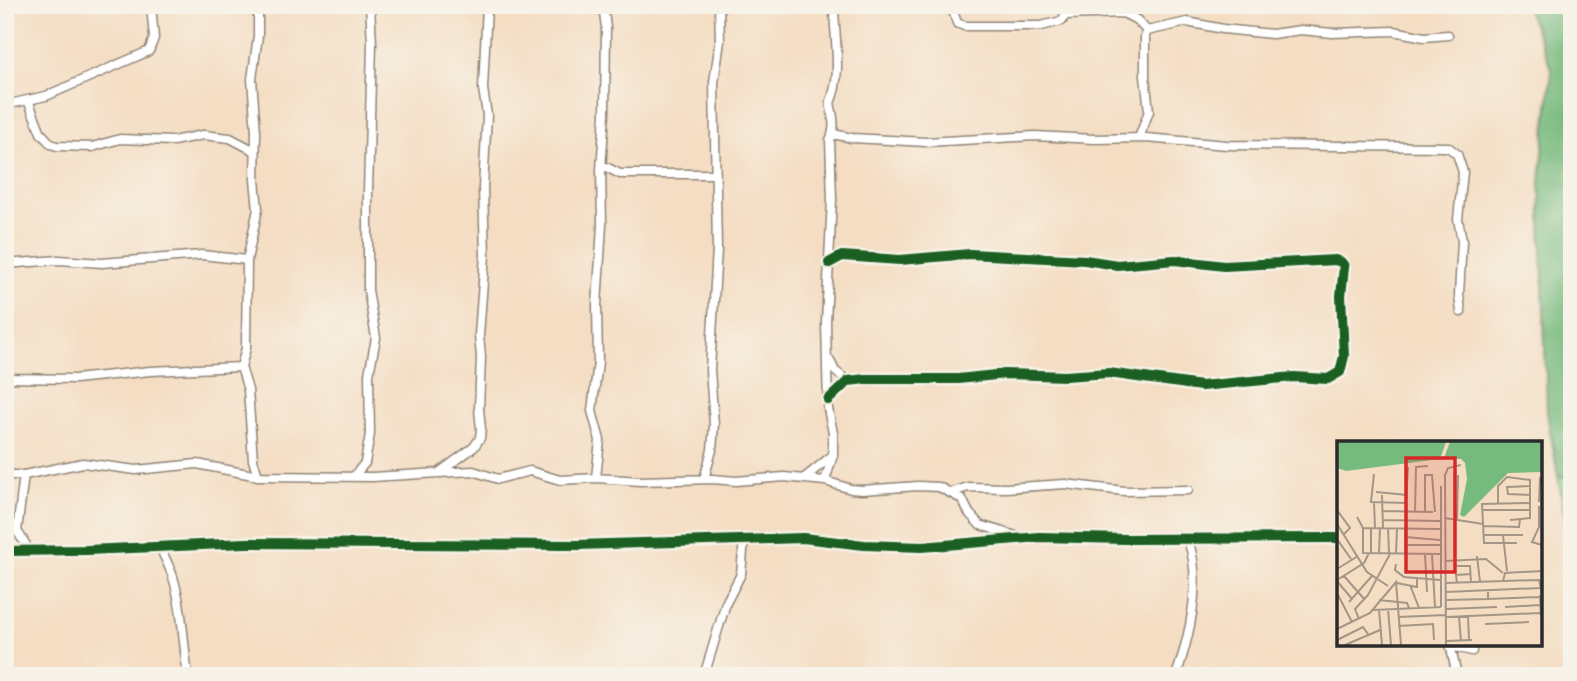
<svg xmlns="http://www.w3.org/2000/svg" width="1577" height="681" viewBox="0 0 1577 681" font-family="Vollkorn,serif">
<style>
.green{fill:#94da94;stroke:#608260;stroke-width:2}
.forest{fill:#77ba7e;stroke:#517254;stroke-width:2}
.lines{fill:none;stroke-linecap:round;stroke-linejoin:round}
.street-casing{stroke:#908476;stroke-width:11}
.street{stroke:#fff;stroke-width:8}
.cycleway-casing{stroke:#f7f3e8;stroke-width:15}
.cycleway{stroke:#1b5e20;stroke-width:10}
.inset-road{fill:none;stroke:#a49686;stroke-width:2}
.view{fill:#d62828;fill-opacity:0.15;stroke:#d62828;stroke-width:3.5}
.inset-edge{fill:none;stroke:#2b2b2b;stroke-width:3.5}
</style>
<rect width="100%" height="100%" fill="#f7f3e8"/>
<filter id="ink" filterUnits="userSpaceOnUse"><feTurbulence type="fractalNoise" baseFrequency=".0143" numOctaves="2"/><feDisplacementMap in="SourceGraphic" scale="14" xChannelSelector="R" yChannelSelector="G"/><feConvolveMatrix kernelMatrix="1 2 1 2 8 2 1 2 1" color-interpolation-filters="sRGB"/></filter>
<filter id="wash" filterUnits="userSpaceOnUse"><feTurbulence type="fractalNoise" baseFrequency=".00686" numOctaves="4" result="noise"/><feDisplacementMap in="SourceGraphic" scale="28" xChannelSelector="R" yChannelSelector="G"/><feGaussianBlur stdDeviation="1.57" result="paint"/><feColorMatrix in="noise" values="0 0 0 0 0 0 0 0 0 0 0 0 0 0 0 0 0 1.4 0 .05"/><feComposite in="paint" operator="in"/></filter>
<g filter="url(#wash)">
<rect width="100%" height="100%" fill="#f4ddc2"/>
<!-- green -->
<path class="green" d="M 1558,476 L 1572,478 L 1572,529 L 1567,528 Z"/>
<!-- forest -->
<path class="forest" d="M 1525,5 L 1572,5 L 1572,478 L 1558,476 L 1547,413 L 1540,181 L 1552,69 Z"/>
</g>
<g filter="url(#ink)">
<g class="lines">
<!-- street casing -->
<g class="street-casing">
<path id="street" d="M 258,5 L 258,36 L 252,79 L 256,132 L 255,180 L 258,209 L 247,260 L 246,348 L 241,367 L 248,390 L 253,460 L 258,476
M 951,5 L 957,23 L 964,26 L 1041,26 L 1062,21 L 1065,15 L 1066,5
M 1065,15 L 1123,13 L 1137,20 L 1147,31
M 1147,31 L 1187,22 L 1223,29 L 1272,34 L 1301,30 L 1332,33 L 1394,31 L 1424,37 L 1448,35
M 28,100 L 41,133 L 51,144 L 57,146 L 92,147 L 120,139 L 173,141 L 203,135 L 230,138 L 255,151
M 5,105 L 46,96 L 149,51 L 154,38 L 151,5
M 833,134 L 852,138 L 926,142 L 1035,136 L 1094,139 L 1146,138 L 1227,145 L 1448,147 L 1457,154 L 1463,172 L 1458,219 L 1462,241 L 1459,295 L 1461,312
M 1139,138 L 1149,111 L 1145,76 L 1145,36 L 1147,31
M 602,165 L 620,174 L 714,174
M 5,264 L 59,260 L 102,263 L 202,255 L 247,260
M 830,361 L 835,371 L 848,381
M 5,378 L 75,379 L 150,371 L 241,367
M 828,400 L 848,381 L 866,379 L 958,379 L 1005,374 L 1065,376 L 1109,373 L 1201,386 L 1294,377 L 1328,379 L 1340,372 L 1344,356 L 1341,296 L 1344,266 L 1341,262 L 1335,260 L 1224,266 L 1175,260 L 1117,265 L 1085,260 L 970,254 L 900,260 L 842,256 L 829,263
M 440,472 L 474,447 L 480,438 L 481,429 L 479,409 L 481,357 L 479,335 L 485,255 L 483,188 L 487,115 L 483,89 L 487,5
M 5,475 L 24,475 L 83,463 L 136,470 L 197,464 L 258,476 L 372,477 L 473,471 L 498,479 L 530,471 L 560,480 L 596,478 L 640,481 L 713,479 L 736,481 L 784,477 L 825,481 L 851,489 L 862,490 L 918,486 L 939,487 L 962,499 L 969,513 L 980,525 L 1016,536
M 24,475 L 17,531 L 30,551
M 353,477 L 365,463 L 370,434 L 369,374 L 376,338 L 368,290 L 368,192 L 372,44 L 370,5
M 596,478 L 600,440 L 592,411 L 598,362 L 597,305 L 602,225 L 601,169 L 605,114 L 606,28 L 603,5
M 704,479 L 712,450 L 714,425 L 710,370 L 717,249 L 714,82 L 720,41 L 719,5
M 803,479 L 833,455
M 825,481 L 833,455 L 833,433 L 828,409 L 826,322 L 832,199 L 830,140 C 836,129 833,115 830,103 C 843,75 834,36 834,5
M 953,492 L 968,487 L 1006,488 L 1065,484 L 1124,491 L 1188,490
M 160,547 C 164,557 170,567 173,577 C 183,609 183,643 188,676
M 5,551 L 87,550 L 246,543 L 577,545 L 803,538 L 864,545 L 922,547 L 1039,537 L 1125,539 L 1339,538
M 1450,644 L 1457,676
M 1451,646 L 1472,651
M 704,676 L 726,603 L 741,574 L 744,540
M 1176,676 C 1190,635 1203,582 1188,540"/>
</g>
<!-- street -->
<use href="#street" class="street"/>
<!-- cycleway casing -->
<g class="cycleway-casing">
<path id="cycleway" d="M 828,400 L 848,381 L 866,379 L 958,379 L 1005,374 L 1065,376 L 1109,373 L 1201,386 L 1294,377 L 1328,379 L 1340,372 L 1344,356 L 1341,296 L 1344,266 L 1341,262 L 1335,260 L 1224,266 L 1175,260 L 1117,265 L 1085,260 L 970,254 L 900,260 L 842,256 L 829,263
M 5,551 L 87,550 L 246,543 L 577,545 L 803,538 L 864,545 L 922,547 L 1039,537 L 1125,539 L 1339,538"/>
</g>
<!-- cycleway -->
<use href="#cycleway" class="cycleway"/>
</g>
</g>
<!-- overview -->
<g transform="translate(1337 441)">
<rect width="205" height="205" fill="#f4ddc2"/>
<path d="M 0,1 L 109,1 L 103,18 L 9,30 L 0,27 ZM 113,1 L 205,1 L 205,31 L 171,32 L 127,76 L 123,74 L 130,38 L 128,22 L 124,18 L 107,17 Z" fill="#77ba7e"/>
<path class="inset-road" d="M 37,33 L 34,61 L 69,62 L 71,26M 39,51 L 70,54M 45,54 L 46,87M 194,54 L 171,53 L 170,46 L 194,45M 37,61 L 38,87M 202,61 L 203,36M 161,62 L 161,45 L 170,36 L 193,39 L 193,62M 202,65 L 202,86 L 195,101 L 205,104M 0,69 L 13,87 L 7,93M 146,69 L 193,69M 46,70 L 96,71M 78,71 L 79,26 L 91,25M 88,71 L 88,34 L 95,34 L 98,71M 20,76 L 26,87 L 26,112 L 103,113M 108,77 L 146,83M 46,79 L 103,80M 173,79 L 193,77 L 193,62 L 145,63 L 147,102 L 180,102M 120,80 L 121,34M 0,83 L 30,131 L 51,145M 146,85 L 182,86 L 183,78M 26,87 L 103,88M 51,87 L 52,113M 147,94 L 186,94M 166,94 L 170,130M 68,96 L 103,99M 0,98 L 14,118M 68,104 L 103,104M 34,112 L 34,87M 42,112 L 43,87M 59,112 L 60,88M 68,113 L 68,88M 88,113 L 90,151M 95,114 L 98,166M 140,115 L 143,141M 108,120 L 149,118 L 166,132M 59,123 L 58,129 L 67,136 L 103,139M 120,125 L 133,125 L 134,141M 0,128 L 21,115M 7,135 L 28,159M 0,139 L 27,122 L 32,112M 0,140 L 15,158M 166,140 L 202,139 L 205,152M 60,142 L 80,146 L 80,137M 109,142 L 166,140 L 168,132 L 205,130M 120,142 L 119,134 L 134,133M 73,144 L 82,167M 109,151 L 203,147M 0,152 L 15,181M 203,154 L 204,176M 151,158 L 203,156M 42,159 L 70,162 L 72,167M 109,159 L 151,158 L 151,149M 12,161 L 35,135M 104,166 L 104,45M 168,166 L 203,164M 51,168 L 54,204M 109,168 L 160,166M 36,169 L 104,166M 42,169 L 45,204M 131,175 L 132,199M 61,176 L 109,174M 109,176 L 203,172M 122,176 L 124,200M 22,178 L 18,168 L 31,154 L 53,113M 148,183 L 192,181M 61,185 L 96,183 L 97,199M 0,188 L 33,172 L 59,141 L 64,204M 0,199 L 26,186 L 31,193M 109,200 L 135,199M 8,204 L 43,189M 109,204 L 108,34 L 111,27 L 124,24"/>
<path class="view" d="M 69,17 L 118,17 L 118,131 L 69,131 Z"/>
<rect width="205" height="205" class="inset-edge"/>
</g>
<!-- margin -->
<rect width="1577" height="681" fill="none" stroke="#f7f3e8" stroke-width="28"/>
</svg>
